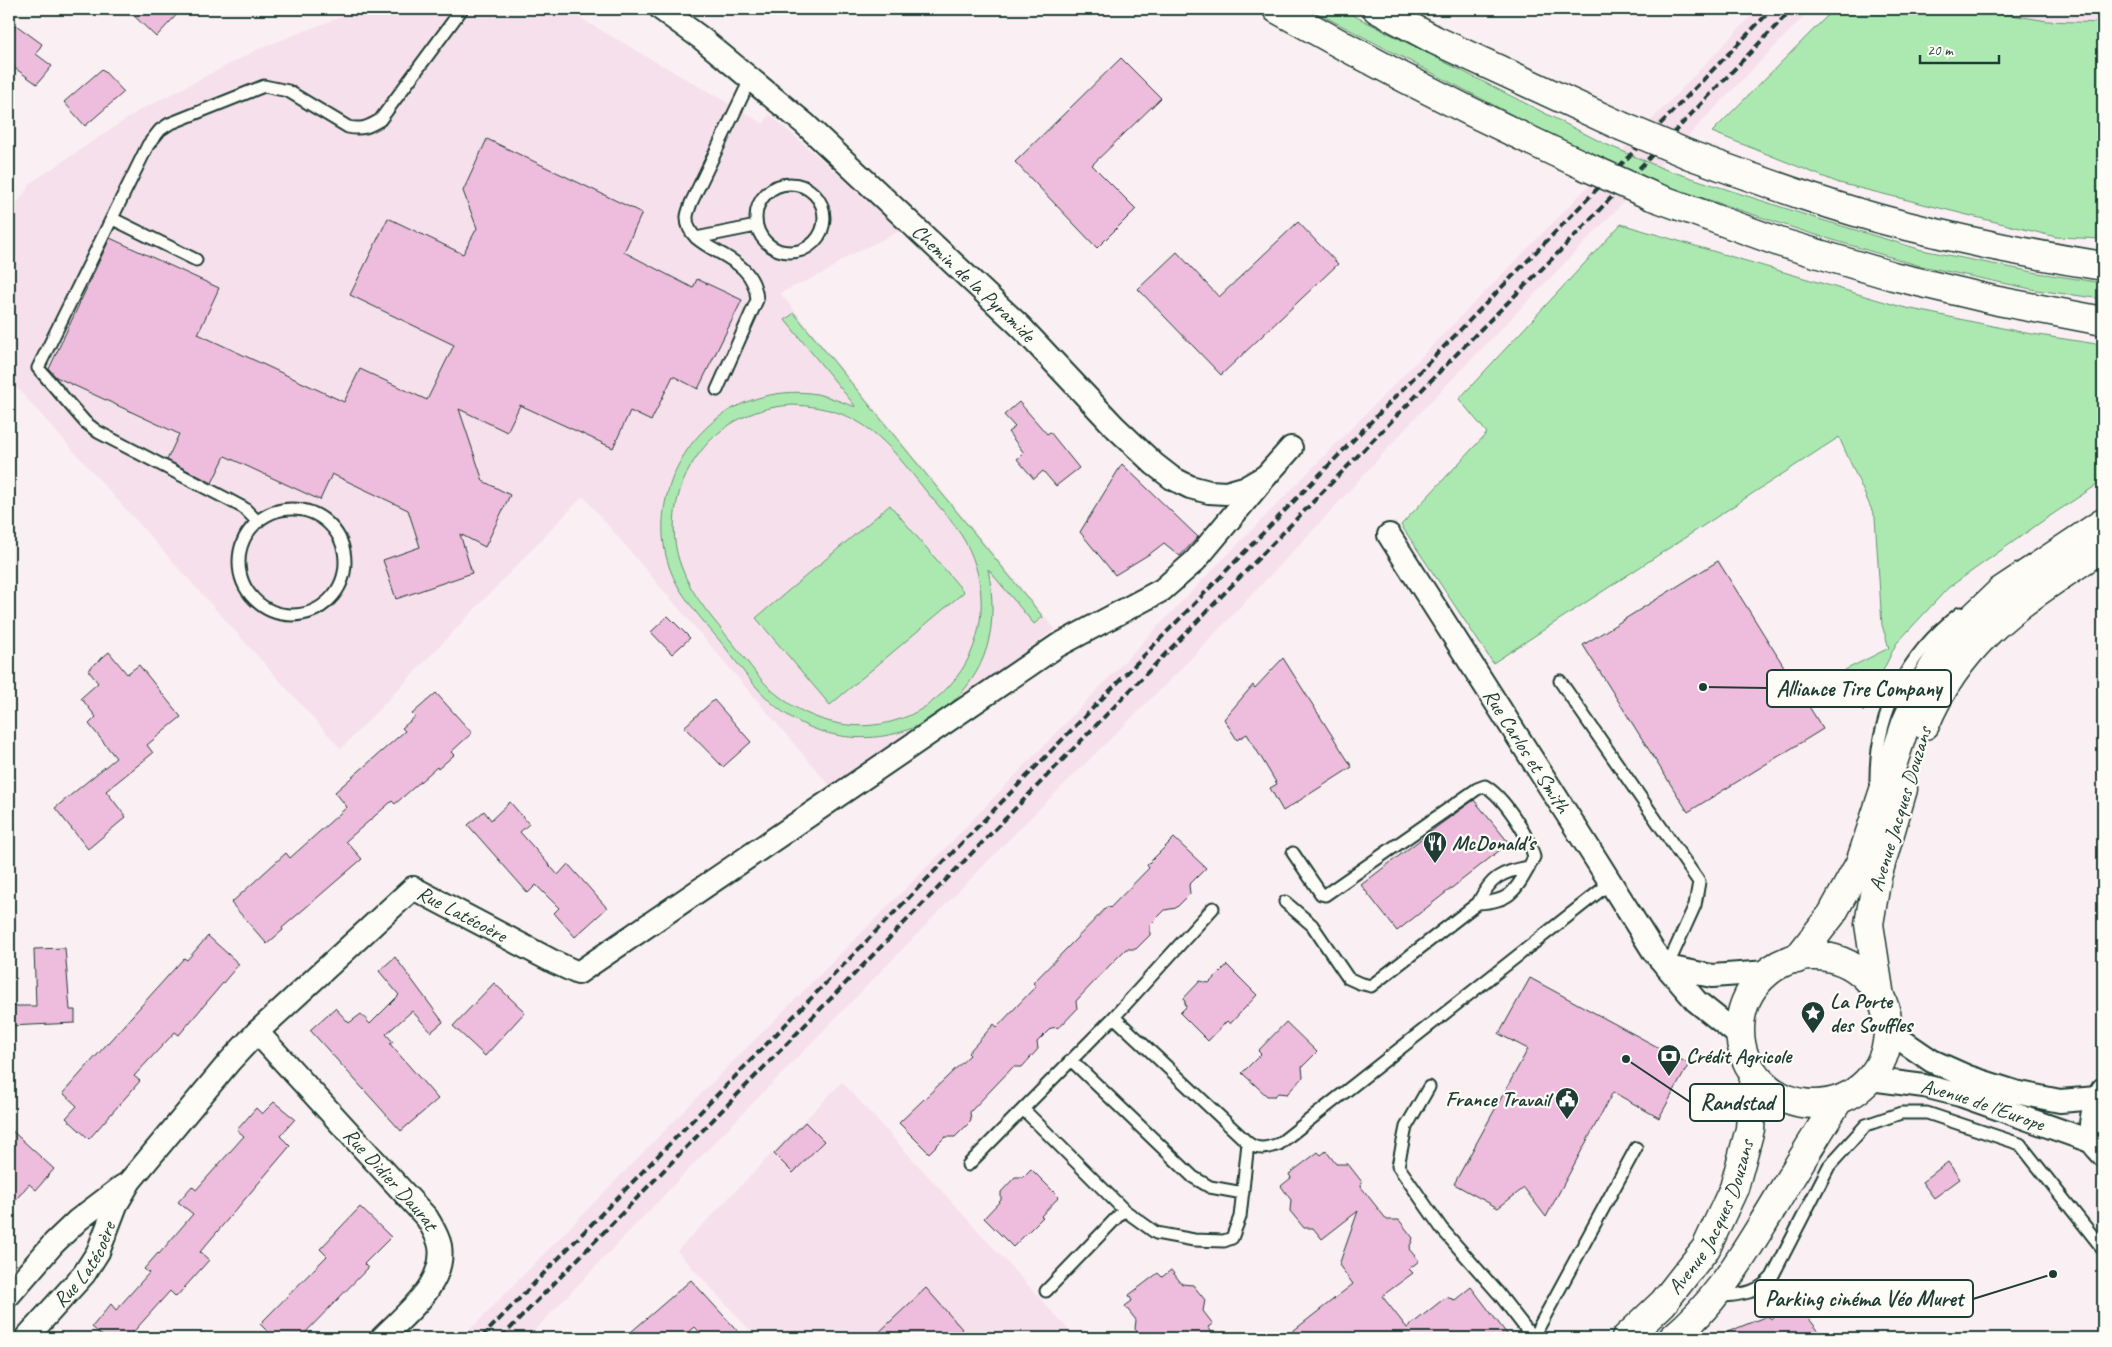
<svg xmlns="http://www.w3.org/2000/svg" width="2112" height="1347" viewBox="0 0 2112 1347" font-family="Caveat,sans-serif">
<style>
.built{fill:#f6e0eb}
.green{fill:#abe9b1;stroke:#659372;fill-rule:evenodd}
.building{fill:#eebcdc;stroke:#1f3d34}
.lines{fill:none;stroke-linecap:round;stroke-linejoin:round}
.service-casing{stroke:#1f3d34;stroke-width:15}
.minor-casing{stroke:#1f3d34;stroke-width:26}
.secondary-casing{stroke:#1f3d34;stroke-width:31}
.primary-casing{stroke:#1f3d34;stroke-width:31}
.service{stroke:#fdfcf7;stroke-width:11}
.minor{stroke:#fdfcf7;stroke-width:22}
.secondary{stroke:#fdfcf7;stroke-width:28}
.primary{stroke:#fdfcf7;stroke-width:28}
.rail{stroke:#1f3d34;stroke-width:4;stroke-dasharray:8 4;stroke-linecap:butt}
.primary-bridge-casing{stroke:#1f3d34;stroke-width:31;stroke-linecap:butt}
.primary-bridge{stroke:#fdfcf7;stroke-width:28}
.labels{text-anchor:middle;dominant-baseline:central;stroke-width:4.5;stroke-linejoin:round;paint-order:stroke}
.street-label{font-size:21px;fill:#1f3d34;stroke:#fdfcf7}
.poi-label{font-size:21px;font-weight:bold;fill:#1f3d34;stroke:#fdfcf7;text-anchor:start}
.leader{fill:none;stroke:#1f3d34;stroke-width:2}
.callout-dot{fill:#1f3d34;stroke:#fdfcf7;stroke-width:2}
.callout{fill:#fdfcf7;stroke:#1f3d34;stroke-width:2}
.callout-label{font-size:22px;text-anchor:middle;font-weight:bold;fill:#1f3d34}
</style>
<rect width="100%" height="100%" fill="#faeff2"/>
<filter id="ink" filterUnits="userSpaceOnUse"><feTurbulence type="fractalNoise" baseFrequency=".02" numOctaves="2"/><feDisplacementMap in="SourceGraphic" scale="10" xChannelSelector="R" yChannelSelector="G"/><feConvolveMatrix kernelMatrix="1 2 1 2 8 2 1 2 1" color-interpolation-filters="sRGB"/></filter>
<g filter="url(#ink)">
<!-- built -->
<path class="built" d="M 361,9 L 564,9 L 764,124 L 769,114 L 902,230 L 846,257 L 826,272 L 780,293 L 1055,629 L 836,793 L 583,496 L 341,749 L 9,379 L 9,215 L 32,182 L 140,110 L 259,49 Z
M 1758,9 L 1811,9 L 1427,405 L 1318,525 L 1180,670 L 1027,821 L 710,1147 L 527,1338 L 462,1338 L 667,1128 L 940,854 L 1192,591 L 1576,199 Z
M 1976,9 L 2103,9 L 2103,23 L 2047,21 Z
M 842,1082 L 1076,1338 L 757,1338 L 677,1251 Z"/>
<!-- green -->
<path class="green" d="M 1310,9 L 1341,9 L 1603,143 L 1664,169 L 1812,217 L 1922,250 L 2038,273 L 2103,283 L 2103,299 L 2036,290 L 1917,265 L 1806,232 L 1655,182 L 1591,156 Z
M 1834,9 L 1976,9 L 2047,21 L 2103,23 L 2103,239 L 2056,237 L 1839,183 L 1712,132 Z
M 1621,224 L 1902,307 L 2026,333 L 2103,345 L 2103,481 L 2044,520 L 1948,588 L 1896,644 L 1863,712 L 1845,670 L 1889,648 L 1882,625 L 1875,517 L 1839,437 L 1493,663 L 1401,525 L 1487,433 L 1459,399 Z
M 794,313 L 1043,617 L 1034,624 L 988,569 C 999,626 989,674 942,711 C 893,749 820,746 773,704 C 755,688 740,667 725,647 C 709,628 692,609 679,588 C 646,532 666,459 715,420 C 743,398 782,388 817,394 C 831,397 843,403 856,407 L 785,320 ZM 793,405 C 863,408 885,440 926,491 C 941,509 959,528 969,549 C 990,594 984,648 950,685 C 905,736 833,738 780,697 C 762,684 749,663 735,646 C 715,621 692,597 681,566 C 659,507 692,436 751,414 C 765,408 779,406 793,405 Z
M 890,505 L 964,592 L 830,705 L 756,618 Z"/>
<!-- building -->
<path class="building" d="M 127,9 L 182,9 L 156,37 Z
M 9,20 L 42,44 L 36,54 L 52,66 L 37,84 L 9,64 Z
M 1121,58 L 1161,98 L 1092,165 L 1136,209 L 1097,248 L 1015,162 Z
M 102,69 L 124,92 L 85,126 L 64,102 Z
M 487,139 L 642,213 L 624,252 L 693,288 L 697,279 L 742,300 L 698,389 L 673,376 L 651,421 L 630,411 L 613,448 L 520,405 L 507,432 L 459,409 L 483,481 L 510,495 L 485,547 L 460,534 L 472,573 L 396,599 L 383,560 L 420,547 L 408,510 L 332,474 L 320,500 L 225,456 L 212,483 L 167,460 L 179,434 L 56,377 L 49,369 L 110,238 L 219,288 L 198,334 L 344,402 L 360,369 L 427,400 L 454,345 L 350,295 L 388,218 L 463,254 L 477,228 L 463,191 Z
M 1298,222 L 1338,264 L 1221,375 L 1138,289 L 1177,252 L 1219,297 Z
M 1019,402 L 1047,434 L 1050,432 L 1079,468 L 1056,486 L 1043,471 L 1034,479 L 1017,459 L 1024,453 L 1008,432 L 1015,427 L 1004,415 Z
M 1122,464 L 1198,537 L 1180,556 L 1164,543 L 1151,553 L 1115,575 L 1080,532 Z
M 1718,561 L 1823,729 L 1688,812 L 1583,645 Z
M 668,616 L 690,638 L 672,654 L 651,632 Z
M 109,652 L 127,674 L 139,665 L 181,717 L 147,745 L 153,753 L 106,791 L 126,817 L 88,849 L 55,808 L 116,758 L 89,724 L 96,717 L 81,698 L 98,683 L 88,670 Z
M 1283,658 L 1352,767 L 1283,811 L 1270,788 L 1277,784 L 1247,734 L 1237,740 L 1224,719 L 1253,685 L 1255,688 Z
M 436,693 L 472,733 L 451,752 L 454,755 L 438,769 L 437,767 L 395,804 L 392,801 L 346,841 L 362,859 L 282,928 L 283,930 L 267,944 L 231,903 L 286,853 L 290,858 L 347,807 L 335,792 L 405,731 L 402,728 L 415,717 L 412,714 Z
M 714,700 L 751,742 L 723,767 L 684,727 Z
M 1474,800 L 1509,843 L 1397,931 L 1361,885 L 1438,826 Z
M 510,802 L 529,824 L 520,832 L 558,875 L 568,864 L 607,908 L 575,937 L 554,913 L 559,908 L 536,885 L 528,893 L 468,825 L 484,811 L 491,820 Z
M 1174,838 L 1206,868 L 1189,885 L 1190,894 L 1176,908 L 1165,910 L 1150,925 L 1150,935 L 1136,949 L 1126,949 L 1110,965 L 1076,1001 L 1077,1009 L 1060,1027 L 1051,1028 L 1037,1042 L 1038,1049 L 1022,1067 L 1013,1067 L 970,1112 L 971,1121 L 955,1137 L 945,1137 L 929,1153 L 899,1123 L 970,1055 L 968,1053 L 994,1024 L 997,1027 L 1036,986 L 1033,983 L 1108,906 L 1110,908 L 1149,868 L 1147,865 Z
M 208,936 L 239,964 L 179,1035 L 175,1032 L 134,1076 L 140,1081 L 89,1139 L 66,1118 L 77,1106 L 63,1093 L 184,958 L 187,960 Z
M 65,948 L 70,1010 L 75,1010 L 75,1023 L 9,1026 L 9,1006 L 36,1006 L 34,949 Z
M 395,957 L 443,1022 L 431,1032 L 412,1011 L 386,1034 L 393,1042 L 390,1044 L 438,1099 L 401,1131 L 310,1030 L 335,1008 L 349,1023 L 361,1014 L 370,1024 L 399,995 L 379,971 Z
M 1227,965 L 1257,995 L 1230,1024 L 1227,1021 L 1208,1041 L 1180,1013 L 1186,1007 L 1184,998 L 1200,981 L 1209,983 Z
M 1530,978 L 1689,1064 L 1659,1118 L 1613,1092 L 1546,1217 L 1524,1188 L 1498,1208 L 1454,1184 L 1528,1049 L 1499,1034 Z
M 494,983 L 525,1012 L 485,1056 L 453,1026 Z
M 1286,1022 L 1317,1052 L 1302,1067 L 1303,1077 L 1287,1094 L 1278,1093 L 1275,1096 L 1267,1096 L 1242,1073 L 1261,1054 L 1258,1051 Z
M 274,1102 L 295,1119 L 280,1136 L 290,1146 L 200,1252 L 209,1260 L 176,1297 L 170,1291 L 128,1338 L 105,1338 L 92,1327 L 111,1304 L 116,1310 L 149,1273 L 144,1269 L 158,1253 L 159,1254 L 193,1214 L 178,1202 L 192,1186 L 196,1190 L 244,1136 L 237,1130 L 256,1108 L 262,1114 Z
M 805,1122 L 824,1141 L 793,1173 L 774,1154 Z
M 9,1128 L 54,1169 L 36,1190 L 29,1184 L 9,1208 Z
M 1326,1151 L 1336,1164 L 1348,1164 L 1362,1182 L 1361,1187 L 1387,1220 L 1399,1220 L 1413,1238 L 1409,1249 L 1419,1261 L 1409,1269 L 1413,1273 L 1382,1296 L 1407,1328 L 1446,1297 L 1455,1300 L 1471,1287 L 1510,1338 L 1284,1338 L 1353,1284 L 1339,1265 L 1358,1211 L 1322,1239 L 1313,1228 L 1304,1228 L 1290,1211 L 1291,1200 L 1281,1186 L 1291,1178 L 1289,1174 L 1318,1152 L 1321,1155 Z
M 1948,1162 L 1960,1179 L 1934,1198 L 1922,1182 Z
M 1031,1169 L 1059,1197 L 1041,1216 L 1043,1217 L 1013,1247 L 984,1218 L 1001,1200 L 1001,1192 L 1015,1177 L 1023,1177 Z
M 360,1207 L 391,1237 L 364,1264 L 368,1268 L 300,1338 L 274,1338 L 260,1324 L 327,1256 L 320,1249 Z
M 1171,1270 L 1182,1284 L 1193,1285 L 1205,1300 L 1203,1311 L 1213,1324 L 1208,1327 L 1216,1338 L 1142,1338 L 1135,1329 L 1136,1320 L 1125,1306 L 1132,1301 L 1129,1295 L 1158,1273 L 1162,1277 Z
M 691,1280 L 744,1338 L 705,1338 L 695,1327 L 682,1338 L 624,1338 Z
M 926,1288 L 962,1329 L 951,1338 L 873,1338 Z
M 1795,1301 L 1824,1338 L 1713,1338 L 1767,1316 L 1772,1319 Z"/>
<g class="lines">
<!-- service casing -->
<g class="service-casing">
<path id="service" d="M756 218a34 34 0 1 1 68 0a34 34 0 1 1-68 0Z
M 113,219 L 196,260
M 696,238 L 756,226
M 717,390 L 757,300 C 754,248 686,255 687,217 C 687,213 690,207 691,203 L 750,80
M239 562a53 53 0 1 1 106 0a53 53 0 1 1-106 0Z
M 258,522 L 244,508 L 229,500 L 98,432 L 85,422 L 38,368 L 148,145 L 160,130 L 169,124 L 264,86 L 288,91 L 348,127 C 362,130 368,127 380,120 L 462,9
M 1560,681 L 1699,882 L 1695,905 L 1667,967
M 1876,782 C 1875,715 1906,654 1960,613
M 1285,902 L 1312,925 L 1348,978 L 1359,983 L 1371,986 L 1478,903 C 1491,877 1501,872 1529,867 L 1534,857 C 1529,836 1504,797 1485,786 L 1477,789 L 1325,895 L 1321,894 L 1293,853
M 1478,903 C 1509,902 1515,892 1529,867
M 1114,1017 L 1213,908
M 1071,1060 L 1193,1177 L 1210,1187 L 1243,1193
M 1429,1087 L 1406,1127 L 1398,1166 L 1442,1229 L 1499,1294 L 1533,1338
M 1248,1143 L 1240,1217 L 1232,1238 L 1224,1241 L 1194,1240 L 1156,1233 L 1124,1210 L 1023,1109 L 1114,1017 L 1248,1143 C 1259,1151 1267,1148 1279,1144 L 1610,883
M 968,1165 L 1023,1109
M 1046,1291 L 1124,1210
M 1717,1297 C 1740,1294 1756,1295 1772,1277 L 1829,1166 L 1866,1125 L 1901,1113 L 1927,1113 L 2020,1144 L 2103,1249
M 1533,1338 L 1636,1148"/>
</g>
<!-- minor casing -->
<g class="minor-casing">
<g id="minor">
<path id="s1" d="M 661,9 L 701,38 L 805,124 L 1020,326 L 1114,426 L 1154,464 L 1172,478 L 1190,487 L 1209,492 L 1226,493 L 1247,487 L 1266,476 L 1291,448"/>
<path id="s2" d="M 1389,535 L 1597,861 L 1654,952 L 1696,1001 L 1741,1037"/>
<path d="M 1667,967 L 1712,976 L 1768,972"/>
<path d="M 1888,1031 L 1932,1061 L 1968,1077 L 2015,1092 L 2060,1101 L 2097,1098"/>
<path id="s3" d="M 257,1032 L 427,1218 C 432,1227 438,1236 440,1246 C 446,1284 405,1314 382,1338"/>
<path id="s4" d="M 1870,1079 L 1924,1086 L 1960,1095 L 2093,1142"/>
<path d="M 2103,1089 C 2094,1101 2087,1128 2093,1143 C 2095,1147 2100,1151 2103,1155"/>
<path d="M 9,1295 L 54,1243 L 78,1220 L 123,1186"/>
<path id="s5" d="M 26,1338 L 84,1274 L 98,1252 L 116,1205 L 130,1181 L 230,1061 L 257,1032 L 413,888 L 554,962 L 578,973 L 1057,646 L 1162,590 L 1195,561 L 1266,476"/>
</g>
</g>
<!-- secondary casing -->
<g class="secondary-casing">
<g id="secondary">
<path d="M 1925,725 C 1962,635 2027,599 2103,547"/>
<circle cx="1814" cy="1030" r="74"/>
<path d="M 1797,959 L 1832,914 L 1860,863 L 1906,723 L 1925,681 L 1941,655 L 1960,630 L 2001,591 L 2103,523"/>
<path d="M 1880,997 L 1869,924 L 1877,877 L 1903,789"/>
<path id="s6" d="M 1626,1338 L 1663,1303 L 1706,1248 L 1734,1188 L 1750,1129 L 1754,1074"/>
<path d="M 1673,1338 C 1716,1302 1739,1262 1768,1215 C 1791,1177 1814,1139 1838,1101"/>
</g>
</g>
<!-- primary casing -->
<g class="primary-casing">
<path id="primary" d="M 1277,9 C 1378,66 1480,118 1585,166
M 1377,9 L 1435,40 L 1621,126
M 1690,155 C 1759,180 1828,206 1899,224 C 1966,241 2034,255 2103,266
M 1652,196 L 1782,243 L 1893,276 L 1998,301 L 2103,321"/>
</g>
<!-- service -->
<use href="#service" class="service"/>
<!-- minor -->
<use href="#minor" class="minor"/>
<!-- secondary -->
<use href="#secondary" class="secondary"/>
<!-- primary -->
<use href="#primary" class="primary"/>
<!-- rail -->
<path class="rail" d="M 481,1338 L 1772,9
M 501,1338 L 1480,330 L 1560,251 L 1792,9"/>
<!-- primary-bridge casing -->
<g class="primary-bridge-casing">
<path id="primary-bridge" d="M 1621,126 L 1690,155
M 1585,166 L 1652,196"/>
</g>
<!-- primary-bridge -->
<use href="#primary-bridge" class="primary-bridge"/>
</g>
</g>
<!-- icons -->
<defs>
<g id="restaurant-pin" transform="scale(1.25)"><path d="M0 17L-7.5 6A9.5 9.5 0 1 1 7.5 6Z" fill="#1f3d34" stroke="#fdfcf7"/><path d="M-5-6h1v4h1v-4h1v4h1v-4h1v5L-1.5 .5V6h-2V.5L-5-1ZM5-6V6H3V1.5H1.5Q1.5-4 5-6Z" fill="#fff"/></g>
<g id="sight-pin" transform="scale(1.25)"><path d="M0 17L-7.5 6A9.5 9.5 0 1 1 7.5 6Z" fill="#1f3d34" stroke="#fdfcf7"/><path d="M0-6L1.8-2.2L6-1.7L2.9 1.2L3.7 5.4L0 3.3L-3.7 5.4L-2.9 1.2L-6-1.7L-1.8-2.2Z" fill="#fff"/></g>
<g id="bank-pin" transform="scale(1.25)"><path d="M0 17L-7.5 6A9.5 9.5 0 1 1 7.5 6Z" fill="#1f3d34" stroke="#fdfcf7"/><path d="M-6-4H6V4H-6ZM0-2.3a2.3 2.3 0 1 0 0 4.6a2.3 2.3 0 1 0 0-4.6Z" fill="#fff"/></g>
<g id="civic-pin" transform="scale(1.25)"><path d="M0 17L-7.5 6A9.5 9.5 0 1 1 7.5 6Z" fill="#1f3d34" stroke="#fdfcf7"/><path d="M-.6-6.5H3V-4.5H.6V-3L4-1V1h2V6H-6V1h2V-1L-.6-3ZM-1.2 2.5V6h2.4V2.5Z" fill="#fff"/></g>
</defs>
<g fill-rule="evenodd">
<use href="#restaurant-pin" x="1435" y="843"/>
<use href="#sight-pin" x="1813" y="1013"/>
<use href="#bank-pin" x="1669" y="1056"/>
<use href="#civic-pin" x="1567" y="1099"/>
</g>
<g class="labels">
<!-- street labels -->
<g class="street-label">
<text stroke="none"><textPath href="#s1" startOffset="416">Chemin de la Pyramide</textPath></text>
<text stroke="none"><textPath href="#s2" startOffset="256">Rue Carlos et Smith</textPath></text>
<text transform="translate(1900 809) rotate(-73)">Avenue Jacques Douzans</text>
<text stroke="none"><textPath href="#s5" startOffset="654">Rue Latécoère</textPath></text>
<text stroke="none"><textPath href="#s4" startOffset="116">Avenue de l'Europe</textPath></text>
<text stroke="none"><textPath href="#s3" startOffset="199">Rue Didier Daurat</textPath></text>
<text stroke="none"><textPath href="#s6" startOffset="151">Avenue Jacques Douzans</textPath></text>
<text stroke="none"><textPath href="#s5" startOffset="95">Rue Latécoère</textPath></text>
</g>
<!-- poi labels -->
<g class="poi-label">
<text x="1452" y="843">McDonald's</text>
<text x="1830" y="1001">La Porte<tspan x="1830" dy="24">des Souffles</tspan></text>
<text x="1686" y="1056">Crédit Agricole</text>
<text x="1550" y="1099" text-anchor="end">France Travail</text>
</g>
</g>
<!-- callouts -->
<path class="leader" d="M1703 687L1767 688M1626 1059L1690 1102M2053 1274L1973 1299"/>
<g class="callout-dot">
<circle cx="1703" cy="687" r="5"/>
<circle cx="1626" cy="1059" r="5"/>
<circle cx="2053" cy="1274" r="5"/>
</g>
<g class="callout">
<rect x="1767" y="670" width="184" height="37" rx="5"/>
<rect x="1690" y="1084" width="94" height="37" rx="5"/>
<rect x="1755" y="1280" width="218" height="37" rx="5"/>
</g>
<g class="callout-label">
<text x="1859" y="696">Alliance Tire Company</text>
<text x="1737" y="1110">Randstad</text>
<text x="1864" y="1306">Parking cinéma Véo Muret</text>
</g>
<!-- margin -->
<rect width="2112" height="1347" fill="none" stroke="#fdfcf7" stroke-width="30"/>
<rect x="15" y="15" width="2082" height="1317" fill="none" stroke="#1f3d34" stroke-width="2" filter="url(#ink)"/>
<!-- scale -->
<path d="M1920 55v8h79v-8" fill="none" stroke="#1f3d34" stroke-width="2.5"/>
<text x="1927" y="55" font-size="15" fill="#1f3d34" stroke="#fdfcf7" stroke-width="4" paint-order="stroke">20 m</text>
</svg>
